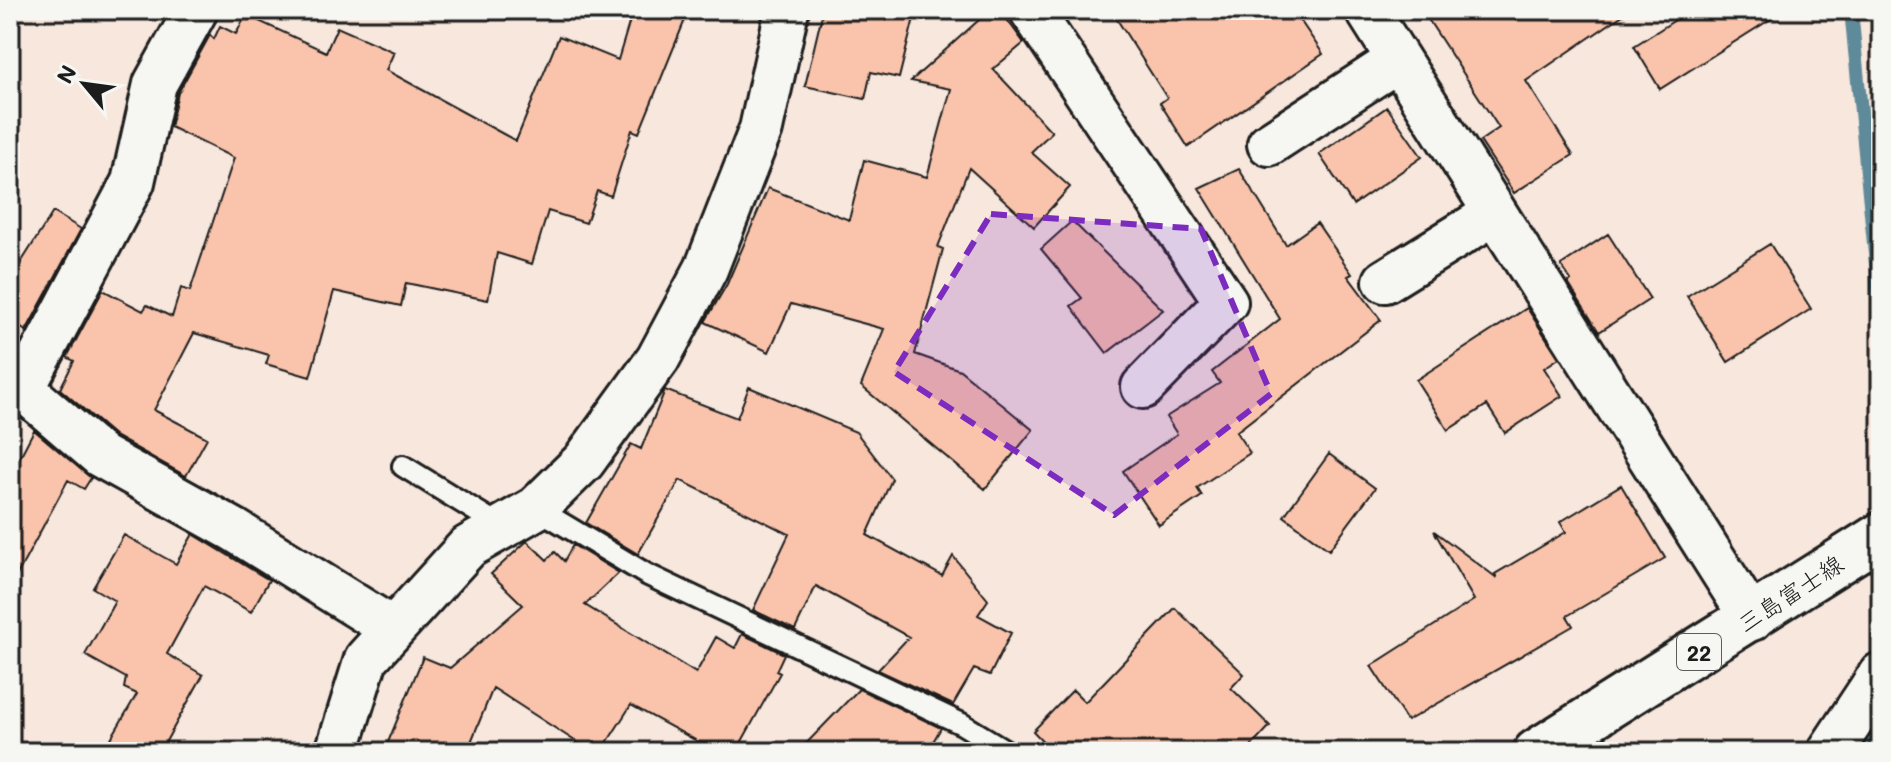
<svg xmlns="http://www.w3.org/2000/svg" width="1891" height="762" viewBox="0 0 1891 762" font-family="Mali,'Klee One',sans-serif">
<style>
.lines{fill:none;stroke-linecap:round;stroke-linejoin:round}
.stream{stroke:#5f8a99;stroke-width:14}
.building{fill:#fac4ac;stroke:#1c1c1c;stroke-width:2}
.service-casing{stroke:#1c1c1c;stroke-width:26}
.minor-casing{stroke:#1c1c1c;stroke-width:48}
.tertiary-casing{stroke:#1c1c1c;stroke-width:50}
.primary-casing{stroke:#1c1c1c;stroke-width:50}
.service{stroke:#f6f6f2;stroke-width:20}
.minor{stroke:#f6f6f2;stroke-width:42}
.tertiary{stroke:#f6f6f2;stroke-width:44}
.primary{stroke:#f6f6f2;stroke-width:44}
.marked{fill:#7b2cbf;fill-opacity:0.2;stroke:#7b2cbf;stroke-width:6;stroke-dasharray:16 10;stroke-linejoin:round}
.labels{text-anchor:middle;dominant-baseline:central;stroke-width:6;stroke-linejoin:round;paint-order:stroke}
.shield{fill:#f6f6f2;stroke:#5d5d5c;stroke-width:2}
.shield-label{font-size:22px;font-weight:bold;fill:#1c1c1c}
.street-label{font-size:24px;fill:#1c1c1c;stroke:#f6f6f2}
</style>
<rect width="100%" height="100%" fill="#f7e7dd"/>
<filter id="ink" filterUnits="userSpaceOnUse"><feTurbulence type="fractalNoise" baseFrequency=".0125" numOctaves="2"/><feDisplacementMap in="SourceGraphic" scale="16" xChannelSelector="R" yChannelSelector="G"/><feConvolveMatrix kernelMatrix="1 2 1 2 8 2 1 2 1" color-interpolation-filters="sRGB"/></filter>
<g filter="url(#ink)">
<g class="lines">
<!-- stream -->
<path class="stream" d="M 1851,10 L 1881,315
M 1878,670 L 1881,610
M 1874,752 L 1876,707"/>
</g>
<!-- building -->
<path class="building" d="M 633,10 L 689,10 L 639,133 L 632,130 L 611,196 L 597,191 L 586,223 L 548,211 L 532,264 L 497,253 L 488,300 L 406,283 L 401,306 L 334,291 L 310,377 L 266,364 L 269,355 L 194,333 L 154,410 L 207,438 L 186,476 L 115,436 L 60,389 L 74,361 L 67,357 L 103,290 L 143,311 L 147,305 L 172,317 L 181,288 L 190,291 L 234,158 L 170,127 L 178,93 L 210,35 L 214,39 L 220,26 L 236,34 L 246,15 L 326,52 L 337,27 L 394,52 L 386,70 L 516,141 L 559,36 L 618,60 Z
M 823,10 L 916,10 L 899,78 L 871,72 L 865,99 L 805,86 Z
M 990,10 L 1000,10 L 1024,43 L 993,69 L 1052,132 L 1031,152 L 1070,187 L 1034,227 L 969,168 L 938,247 L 943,249 L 915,354 L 960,370 L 1033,430 L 985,489 L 861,386 L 884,329 L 791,304 L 769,352 L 705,322 L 727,284 L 768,188 L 849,220 L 864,160 L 927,177 L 951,89 L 911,81 Z
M 1111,10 L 1293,10 L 1323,54 L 1188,147 L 1160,103 L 1167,98 Z
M 1422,10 L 1630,10 L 1526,81 L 1573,155 L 1514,193 L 1480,141 L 1499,128 Z
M 1691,10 L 1785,10 L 1660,89 L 1634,46 Z
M 1387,107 L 1422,157 L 1353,205 L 1319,154 Z
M 1239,169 L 1286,245 L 1317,223 L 1352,274 L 1348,276 L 1381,320 L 1236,432 L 1250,453 L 1197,488 L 1202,496 L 1159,525 L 1123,471 L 1177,434 L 1166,417 L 1220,383 L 1212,372 L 1280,319 L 1199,188 Z
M 53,212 L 81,229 L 26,331 L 10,321 L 10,280 Z
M 1072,221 L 1163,310 L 1107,353 L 1071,306 L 1082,298 L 1041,249 Z
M 1608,234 L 1650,299 L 1599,332 L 1568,283 L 1571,280 L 1561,265 Z
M 1770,244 L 1811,309 L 1728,362 L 1687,296 Z
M 1527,308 L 1559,358 L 1544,368 L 1562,396 L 1505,433 L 1487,405 L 1448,430 L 1416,380 Z
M 749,387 L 856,432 L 892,479 L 867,535 L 942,576 L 953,556 L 988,600 L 978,615 L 1011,633 L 990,675 L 974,669 L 953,705 L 878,670 L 909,637 L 816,586 L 795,630 L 753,610 L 789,534 L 680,480 L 638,554 L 586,523 L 631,444 L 641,449 L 665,390 L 737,418 Z
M 34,430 L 91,478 L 84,489 L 68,480 L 10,588 L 10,476 Z
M 1329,454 L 1375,488 L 1329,550 L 1284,516 Z
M 1621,485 L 1665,558 L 1567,616 L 1573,626 L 1407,721 L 1371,666 L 1474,600 L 1434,531 L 1497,578 L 1495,574 L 1566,532 L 1560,522 Z
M 193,534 L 269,580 L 251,612 L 204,586 L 167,654 L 203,675 L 160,752 L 103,752 L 137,694 L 124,688 L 126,678 L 85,655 L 115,601 L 93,588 L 124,535 L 176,564 Z
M 527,541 L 547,560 L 555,552 L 564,561 L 573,545 L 619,573 L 585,605 L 696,673 L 716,637 L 735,648 L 742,634 L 784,654 L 776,671 L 780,673 L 736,752 L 717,752 L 631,705 L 601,752 L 592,752 L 493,688 L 467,752 L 384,752 L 423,657 L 450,668 L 523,605 L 491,574 Z
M 1175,608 L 1244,674 L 1231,688 L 1270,726 L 1246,752 L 1053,752 L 1033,731 L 1073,690 L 1085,702 Z
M 859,689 L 941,728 L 927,752 L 798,752 Z"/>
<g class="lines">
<!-- service casing -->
<g class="service-casing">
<path id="service" d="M 403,466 L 502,527
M 536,508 L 646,574 L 962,724 L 1008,752"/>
</g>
<!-- minor casing -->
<g class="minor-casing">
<path id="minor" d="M 196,10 L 155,84 L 133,182 L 23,389 L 101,456 L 234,530 L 393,629
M 1031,10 L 1226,302 L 1143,387
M 1367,10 L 1752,619
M 1269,144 L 1398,60
M 1385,281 L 1495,213
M 337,752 L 366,659 L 468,547 L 536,508 L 584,461 L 658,359 L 706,269 L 761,129 L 787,10"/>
</g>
<!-- tertiary casing -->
<g class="tertiary-casing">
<path id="tertiary" d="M 1830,752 L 1881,675"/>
</g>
<!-- primary casing -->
<g class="primary-casing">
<path id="primary" d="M 1536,752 L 1881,535"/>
</g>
<!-- service -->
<use href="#service" class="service"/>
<!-- minor -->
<use href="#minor" class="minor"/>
<!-- tertiary -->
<use href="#tertiary" class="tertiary"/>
<!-- primary -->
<use href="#primary" class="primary"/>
</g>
</g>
<!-- marked area -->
<path class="marked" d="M 991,214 L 1201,229 L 1271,394 L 1114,515 L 894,372 Z"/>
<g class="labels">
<!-- shield labels -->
<rect class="shield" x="1677" y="634" width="44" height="36" rx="6"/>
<g class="shield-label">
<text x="1699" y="652">22</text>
</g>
<!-- street labels -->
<g class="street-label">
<text transform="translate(1790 593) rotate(-33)">三島富士線</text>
</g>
</g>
<!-- margin -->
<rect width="1891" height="762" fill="none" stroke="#f6f6f2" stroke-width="40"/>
<rect x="20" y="20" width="1851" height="722" fill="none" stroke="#1c1c1c" stroke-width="3" filter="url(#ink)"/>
<!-- north arrow -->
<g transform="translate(84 84) rotate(299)" stroke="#f6f6f2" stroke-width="6" paint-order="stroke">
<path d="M0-6L14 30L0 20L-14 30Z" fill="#1c1c1c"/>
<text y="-12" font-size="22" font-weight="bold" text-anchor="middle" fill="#1c1c1c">N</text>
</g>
</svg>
